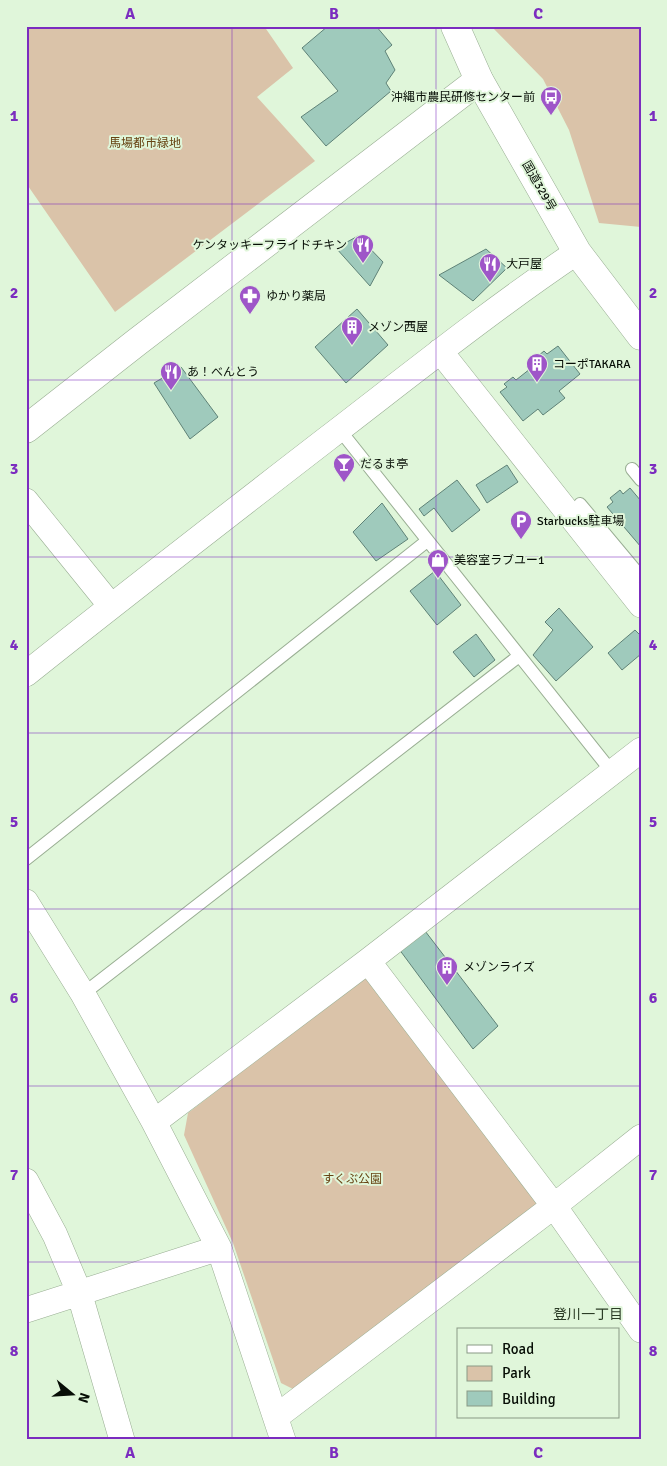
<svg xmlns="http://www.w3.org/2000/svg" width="667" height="1466" viewBox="0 0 667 1466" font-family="Signika,'Noto Sans JP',sans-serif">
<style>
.green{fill:#dac3a9}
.building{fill:#9fcabc;stroke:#5f8277}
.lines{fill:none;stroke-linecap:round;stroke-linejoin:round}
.lane-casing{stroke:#99ae93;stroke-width:14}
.street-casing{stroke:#99ae93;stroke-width:26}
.secondary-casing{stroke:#99ae93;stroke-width:29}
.highway-casing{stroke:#99ae93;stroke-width:29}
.lane{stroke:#fff;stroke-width:12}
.street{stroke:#fff;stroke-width:25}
.secondary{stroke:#fff;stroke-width:28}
.highway{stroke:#fff;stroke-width:28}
.grid{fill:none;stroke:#7b2cbf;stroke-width:1;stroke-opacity:0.55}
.labels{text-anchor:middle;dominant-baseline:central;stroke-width:4;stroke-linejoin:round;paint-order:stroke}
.poi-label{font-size:12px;fill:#070e06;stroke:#e0f6da;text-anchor:start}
.park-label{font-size:12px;fill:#674313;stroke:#e0f6da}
.street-label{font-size:12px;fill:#070e06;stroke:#e0f6da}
.neighbourhood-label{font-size:14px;fill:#2b3c26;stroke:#e0f6da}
.neatline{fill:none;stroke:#7b2cbf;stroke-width:2}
.grid-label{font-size:16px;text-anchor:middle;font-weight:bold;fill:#7b2cbf}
</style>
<rect width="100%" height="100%" fill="#e0f6da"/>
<!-- green -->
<path class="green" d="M 26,26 L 264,26 L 293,68 L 257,97 L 315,161 L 115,312 L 26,183 Z
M 491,26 L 641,26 L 641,227 L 599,223 L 569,130 L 543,79 Z
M 367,975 L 539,1204 L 299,1392 L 281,1383 L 233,1243 L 184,1135 L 188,1113 Z"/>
<!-- building -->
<path class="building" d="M 328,26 L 376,26 L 392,45 L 385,51 L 395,70 L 386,83 L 391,91 L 326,146 L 301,117 L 338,91 L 302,48 Z
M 358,236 L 383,262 L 370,286 L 336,248 Z
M 486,249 L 507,268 L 473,301 L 439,275 Z
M 357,309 L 388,345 L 346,383 L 315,347 Z
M 558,346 L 580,374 L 559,391 L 565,398 L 543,415 L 538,409 L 523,421 L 500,392 L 507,387 L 504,384 L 513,377 L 516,380 L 535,365 L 532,361 L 544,351 L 547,354 Z
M 181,367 L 218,417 L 190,439 L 154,383 Z
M 507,465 L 518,482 L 487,503 L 476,485 Z
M 457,480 L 480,510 L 452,532 L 434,508 L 424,516 L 419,509 Z
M 630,488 L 641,501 L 641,547 L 607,507 L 613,502 L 610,498 L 620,490 L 623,494 Z
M 382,503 L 408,539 L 376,561 L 353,532 Z
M 435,571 L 461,605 L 437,625 L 410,591 Z
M 559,608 L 593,647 L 556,681 L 533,655 L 553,630 L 545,622 Z
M 635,630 L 641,636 L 641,654 L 622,670 L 608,653 Z
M 476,634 L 495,660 L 474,677 L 453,652 Z
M 422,927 L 498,1026 L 473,1049 L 396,945 Z"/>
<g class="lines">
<!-- lane casing -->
<g class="lane-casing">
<path id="lane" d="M 339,429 L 612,772
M 632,469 L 641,480
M 580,504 L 641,577
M 26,859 L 427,541
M 83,994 L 519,656"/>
</g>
<!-- street casing -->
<g class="street-casing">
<path id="street" d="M 440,351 L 641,605
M 26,501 L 111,606
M 26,674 C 126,594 227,516 328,438 C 410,375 491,310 577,252
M 26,902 L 83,994 L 154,1122 L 219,1248 L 283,1440
M 368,961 L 554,1206 L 641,1330
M 154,1122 L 368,961 L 641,750
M 26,1181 L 55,1235 L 79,1292 L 122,1440
M 26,1310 L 219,1248
M 276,1417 L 554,1206 L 641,1137"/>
</g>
<!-- secondary casing -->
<g class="secondary-casing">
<path id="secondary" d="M 26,429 L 137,342 L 479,80"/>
</g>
<!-- highway casing -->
<g class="highway-casing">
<path id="highway" d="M 455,26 L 479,80 L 577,252 L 641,336"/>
</g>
<!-- lane -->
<use href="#lane" class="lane"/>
<!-- street -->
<use href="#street" class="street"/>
<!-- secondary -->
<use href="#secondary" class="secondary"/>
<!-- highway -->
<use href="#highway" class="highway"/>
</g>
<!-- grid -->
<path class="grid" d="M 232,26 L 232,1440M 436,26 L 436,1440M 26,204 L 641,204M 26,380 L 641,380M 26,557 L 641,557M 26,733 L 641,733M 26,909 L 641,909M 26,1086 L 641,1086M 26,1262 L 641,1262"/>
<!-- icons -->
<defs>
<g id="bus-pin" transform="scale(1.125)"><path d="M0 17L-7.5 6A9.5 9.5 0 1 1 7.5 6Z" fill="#9e55c8" stroke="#e0f6da"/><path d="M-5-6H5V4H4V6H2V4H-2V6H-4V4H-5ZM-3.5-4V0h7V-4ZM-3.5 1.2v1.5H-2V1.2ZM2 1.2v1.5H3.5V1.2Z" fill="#fff"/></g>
<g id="restaurant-pin" transform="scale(1.125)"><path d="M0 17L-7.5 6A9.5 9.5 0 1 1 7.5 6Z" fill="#9e55c8" stroke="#e0f6da"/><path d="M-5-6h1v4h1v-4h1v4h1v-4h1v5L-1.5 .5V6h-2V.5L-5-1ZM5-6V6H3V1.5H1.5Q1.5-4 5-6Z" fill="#fff"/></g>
<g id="pharmacy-pin" transform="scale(1.125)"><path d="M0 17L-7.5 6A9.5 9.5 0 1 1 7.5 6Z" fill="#9e55c8" stroke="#e0f6da"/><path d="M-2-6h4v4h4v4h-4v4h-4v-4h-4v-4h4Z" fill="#fff"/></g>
<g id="building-pin" transform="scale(1.125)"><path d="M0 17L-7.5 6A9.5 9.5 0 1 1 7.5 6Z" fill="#9e55c8" stroke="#e0f6da"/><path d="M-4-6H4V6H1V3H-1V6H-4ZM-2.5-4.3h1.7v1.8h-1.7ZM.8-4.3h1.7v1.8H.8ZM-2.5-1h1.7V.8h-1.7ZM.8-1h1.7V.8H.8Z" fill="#fff"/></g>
<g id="bar-pin" transform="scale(1.125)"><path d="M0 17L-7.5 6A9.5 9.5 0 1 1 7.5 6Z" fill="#9e55c8" stroke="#e0f6da"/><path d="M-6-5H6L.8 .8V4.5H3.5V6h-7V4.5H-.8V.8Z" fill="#fff"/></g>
<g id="parking-pin" transform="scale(1.125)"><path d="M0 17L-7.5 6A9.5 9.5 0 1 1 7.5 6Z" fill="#9e55c8" stroke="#e0f6da"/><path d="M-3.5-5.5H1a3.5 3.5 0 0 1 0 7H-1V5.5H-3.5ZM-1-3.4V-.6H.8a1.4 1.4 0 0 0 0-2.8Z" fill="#fff"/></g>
<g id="shop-pin" transform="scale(1.125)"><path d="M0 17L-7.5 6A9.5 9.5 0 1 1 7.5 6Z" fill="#9e55c8" stroke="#e0f6da"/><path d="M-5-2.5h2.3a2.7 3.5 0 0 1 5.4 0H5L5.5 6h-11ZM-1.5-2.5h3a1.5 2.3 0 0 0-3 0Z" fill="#fff"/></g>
</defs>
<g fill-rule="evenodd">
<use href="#bus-pin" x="551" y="97"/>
<use href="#restaurant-pin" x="363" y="245"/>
<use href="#restaurant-pin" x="490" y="264"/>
<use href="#pharmacy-pin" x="250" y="296"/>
<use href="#building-pin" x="352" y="327"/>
<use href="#building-pin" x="537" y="364"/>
<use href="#restaurant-pin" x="171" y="372"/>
<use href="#bar-pin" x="344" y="464"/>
<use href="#parking-pin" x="521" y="521"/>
<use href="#shop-pin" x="438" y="560"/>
<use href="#building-pin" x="447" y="967"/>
</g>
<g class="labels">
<!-- poi labels -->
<g class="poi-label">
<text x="535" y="97" text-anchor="end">沖縄市農民研修センター前</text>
<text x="347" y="245" text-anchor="end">ケンタッキーフライドチキン</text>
<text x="506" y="264">大戸屋</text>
<text x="266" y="296">ゆかり薬局</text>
<text x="368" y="327">メゾン西屋</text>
<text x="553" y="364">コーポTAKARA</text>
<text x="187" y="372">あ！べんとう</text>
<text x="360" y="464">だるま亭</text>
<text x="537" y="521">Starbucks駐車場</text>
<text x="454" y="560">美容室ラブユー1</text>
<text x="463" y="967">メゾンライズ</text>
</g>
<!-- park labels -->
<g class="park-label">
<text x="145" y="143">馬場都市緑地</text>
<text x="352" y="1179">すくぶ公園</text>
</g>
<!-- street labels -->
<g class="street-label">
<text transform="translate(539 186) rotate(60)">国道329号</text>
</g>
<!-- neighbourhood labels -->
<g class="neighbourhood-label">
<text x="588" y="1314">登川一丁目</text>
</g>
</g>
<!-- border -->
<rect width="667" height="1466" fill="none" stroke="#e0f6da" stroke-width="55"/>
<!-- legend -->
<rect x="457" y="1328" width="162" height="90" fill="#e0f6da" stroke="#899985"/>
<rect x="467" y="1345" width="25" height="8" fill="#ffffff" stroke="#899985"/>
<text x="502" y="1354" font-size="15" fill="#070e06">Road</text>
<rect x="467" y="1366" width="25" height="15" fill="#dac3a9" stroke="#899985"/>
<text x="502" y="1378" font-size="15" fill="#070e06">Park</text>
<rect x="467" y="1391" width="25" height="15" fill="#9fcabc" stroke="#899985"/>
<text x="502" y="1404" font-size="15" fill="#070e06">Building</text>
<!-- north arrow -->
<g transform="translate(72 1394) rotate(108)" stroke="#e0f6da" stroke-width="4" paint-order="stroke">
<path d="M0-4L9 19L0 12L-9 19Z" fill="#070e06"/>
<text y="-8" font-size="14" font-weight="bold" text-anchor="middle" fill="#070e06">N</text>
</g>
<rect x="28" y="28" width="612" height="1410" class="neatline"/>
<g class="grid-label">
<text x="130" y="19">A</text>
<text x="334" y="19">B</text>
<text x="538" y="19">C</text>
<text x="14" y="121">1</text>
<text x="653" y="121">1</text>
<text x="14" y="298">2</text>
<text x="653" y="298">2</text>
<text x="14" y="474">3</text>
<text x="653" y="474">3</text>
<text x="14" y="650">4</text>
<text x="653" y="650">4</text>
<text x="14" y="827">5</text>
<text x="653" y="827">5</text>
<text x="14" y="1003">6</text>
<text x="653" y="1003">6</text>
<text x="14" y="1180">7</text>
<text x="653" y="1180">7</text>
<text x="14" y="1356">8</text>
<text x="653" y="1356">8</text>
<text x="130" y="1458">A</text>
<text x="334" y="1458">B</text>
<text x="538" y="1458">C</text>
</g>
</svg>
